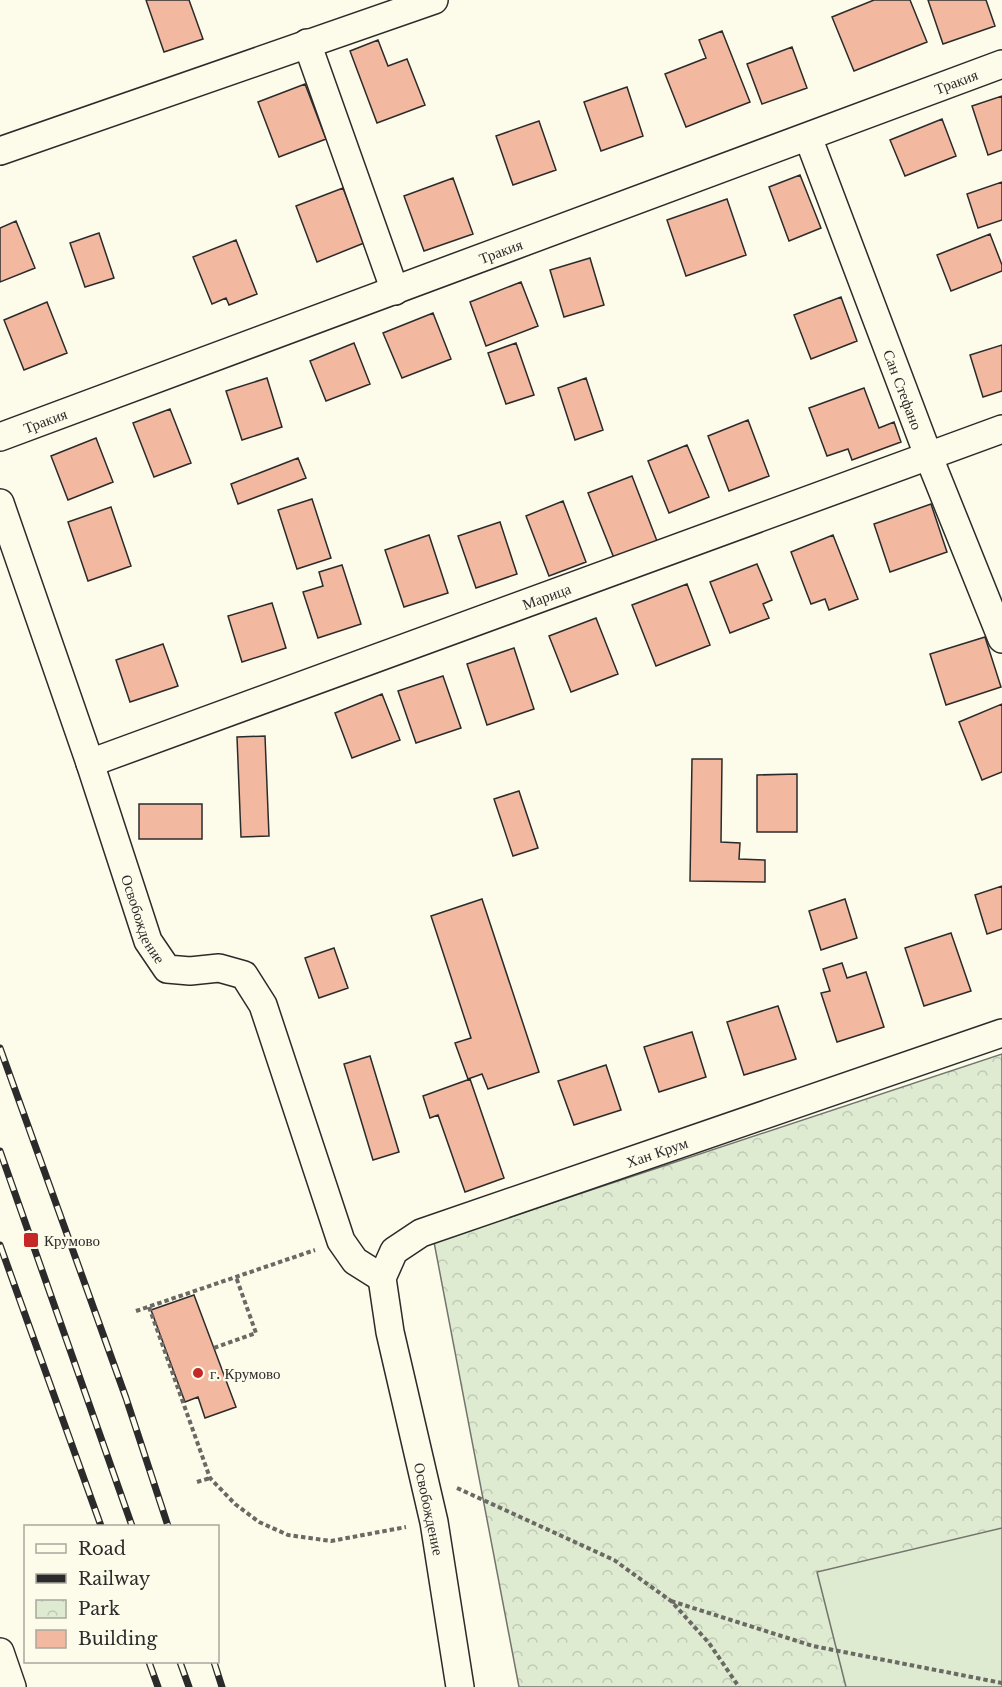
<svg xmlns="http://www.w3.org/2000/svg" width="1002" height="1687" viewBox="0 0 1002 1687" font-family="'Libre Baskerville',serif">
<style>
.park{fill:url(#park-crowns);stroke:#74746e;stroke-width:1.5}
.garden{fill:#deebd1;stroke:#74746e;stroke-width:1.5}
.building{fill:#f2b8a0;stroke:#2b2b2b;stroke-width:1.5}
.lines{fill:none;stroke-linecap:round;stroke-linejoin:round}
.minor-casing{stroke:#2b2b2b;stroke-width:30}
.path{stroke:#6a6964;stroke-width:4;stroke-dasharray:4.5 3;stroke-linecap:butt}
.minor{stroke:#fdfbea;stroke-width:27}
.rail-casing{stroke:#2b2b2b;stroke-width:7}
.rail{stroke:#fdfbea;stroke-width:4.5;stroke-dasharray:14;stroke-linecap:butt}
.poi-dot{fill:#c62828;stroke:#fdfbea;stroke-width:2}
.labels{text-anchor:middle;dominant-baseline:central;stroke-width:4.5;stroke-linejoin:round;paint-order:stroke}
.street-label{font-size:15px;fill:#2b2b2b;stroke:#fdfbea}
.poi-label{font-size:15px;fill:#2b2b2b;stroke:#fdfbea;text-anchor:start}
</style>
<defs>
<pattern id="park-crowns" width="20" height="18" patternUnits="userSpaceOnUse" patternTransform="scale(1.5)"><rect width="20" height="18" fill="#deebd1"/><path d="M2 6a3 3 0 1 1 6 0M12 15a3 3 0 1 1 6 0" fill="none" stroke="#bfcab4"/></pattern>
</defs>
<rect width="100%" height="100%" fill="#fdfbea"/>
<!-- park -->
<path class="park" d="M 1002,1054 L 1002,1687 L 519,1687 L 434,1242 Z"/>
<!-- garden -->
<path class="garden" d="M 1002,1528 L 1002,1687 L 846,1687 L 817,1572 Z"/>
<!-- building -->
<path class="building" d="M 146,0 L 189,0 L 203,39 L 164,52 Z
M 874,0 L 910,0 L 927,42 L 854,71 L 832,17 Z
M 928,0 L 986,0 L 995,26 L 943,44 Z
M 722,31 L 750,102 L 686,127 L 665,74 L 706,58 L 699,40 Z
M 378,40 L 388,66 L 407,59 L 425,105 L 377,123 L 350,51 Z
M 792,47 L 807,88 L 762,104 L 747,64 Z
M 305,84 L 326,139 L 279,157 L 258,102 Z
M 627,87 L 643,136 L 601,151 L 584,102 Z
M 1002,96 L 1002,150 L 988,155 L 972,106 Z
M 942,119 L 956,156 L 905,176 L 890,140 Z
M 539,121 L 556,170 L 513,185 L 496,136 Z
M 800,175 L 821,228 L 789,241 L 769,187 Z
M 453,178 L 473,234 L 424,251 L 404,196 Z
M 1002,182 L 1002,220 L 978,228 L 967,194 Z
M 343,188 L 364,243 L 317,262 L 296,206 Z
M 727,199 L 746,255 L 686,276 L 667,220 Z
M 16,221 L 35,268 L 0,282 L 0,228 Z
M 99,233 L 114,278 L 85,287 L 70,243 Z
M 990,234 L 1002,265 L 1002,271 L 951,291 L 937,255 Z
M 236,240 L 257,294 L 229,305 L 226,298 L 212,304 L 193,257 Z
M 590,258 L 604,305 L 564,317 L 550,270 Z
M 521,282 L 538,326 L 486,346 L 470,302 Z
M 841,297 L 857,341 L 811,359 L 794,315 Z
M 47,302 L 67,353 L 24,370 L 4,320 Z
M 433,313 L 451,359 L 402,378 L 383,333 Z
M 354,343 L 370,384 L 326,401 L 310,361 Z
M 516,343 L 534,395 L 506,404 L 488,353 Z
M 1002,345 L 1002,391 L 983,397 L 970,355 Z
M 267,378 L 282,427 L 242,440 L 226,391 Z
M 586,378 L 603,430 L 575,440 L 558,388 Z
M 864,388 L 879,428 L 894,422 L 901,442 L 852,460 L 848,449 L 827,456 L 809,408 Z
M 170,409 L 191,463 L 154,477 L 133,423 Z
M 748,420 L 769,476 L 729,491 L 708,436 Z
M 96,438 L 113,482 L 68,500 L 51,456 Z
M 687,445 L 709,497 L 669,513 L 648,461 Z
M 298,458 L 306,478 L 238,504 L 231,484 Z
M 632,476 L 657,541 L 614,558 L 588,493 Z
M 312,499 L 331,558 L 297,569 L 278,510 Z
M 563,501 L 586,562 L 549,576 L 526,516 Z
M 931,504 L 947,552 L 890,572 L 874,524 Z
M 111,507 L 131,566 L 88,581 L 68,522 Z
M 500,522 L 517,574 L 476,588 L 458,536 Z
M 429,535 L 448,593 L 404,607 L 385,550 Z
M 833,535 L 858,599 L 829,610 L 825,599 L 811,604 L 791,552 Z
M 757,564 L 772,600 L 763,604 L 769,618 L 730,633 L 710,582 Z
M 342,565 L 361,624 L 318,638 L 303,592 L 323,586 L 319,572 Z
M 687,584 L 710,645 L 656,666 L 632,605 Z
M 272,603 L 286,648 L 242,662 L 228,616 Z
M 596,618 L 618,674 L 571,692 L 549,636 Z
M 985,637 L 1001,687 L 946,705 L 930,654 Z
M 163,644 L 178,686 L 130,702 L 116,660 Z
M 514,648 L 534,709 L 487,725 L 467,664 Z
M 443,676 L 461,728 L 416,743 L 398,691 Z
M 382,694 L 400,740 L 352,758 L 335,713 Z
M 1002,704 L 1002,772 L 982,780 L 959,722 Z
M 265,736 L 269,836 L 241,837 L 237,737 Z
M 692,759 L 722,759 L 721,842 L 740,843 L 739,859 L 765,860 L 765,882 L 690,881 Z
M 797,774 L 797,832 L 757,832 L 757,775 Z
M 519,791 L 538,848 L 513,856 L 494,799 Z
M 139,804 L 202,804 L 202,839 L 139,839 Z
M 1002,886 L 1002,929 L 987,934 L 975,895 Z
M 482,899 L 539,1072 L 488,1089 L 482,1074 L 468,1079 L 455,1043 L 471,1038 L 431,916 Z
M 845,899 L 857,938 L 821,950 L 809,911 Z
M 951,933 L 971,991 L 924,1006 L 905,948 Z
M 334,948 L 348,988 L 319,998 L 305,958 Z
M 842,963 L 847,978 L 866,972 L 884,1027 L 837,1042 L 821,993 L 830,991 L 823,969 Z
M 778,1006 L 796,1059 L 744,1075 L 727,1022 Z
M 692,1032 L 706,1077 L 659,1092 L 644,1047 Z
M 370,1056 L 399,1152 L 373,1160 L 344,1064 Z
M 606,1065 L 621,1110 L 574,1125 L 558,1081 Z
M 470,1079 L 504,1178 L 465,1192 L 438,1115 L 430,1118 L 423,1096 Z
M 194,1295 L 236,1407 L 205,1418 L 198,1397 L 185,1402 L 151,1310 Z"/>
<g class="lines">
<!-- minor casing -->
<g class="minor-casing">
<g id="minor">
<path d="M 307,43 L 395,291"/>
<path id="s1" d="M 808,137 L 928,455 L 1002,639"/>
<path d="M 0,151 L 434,0"/>
<path id="s2" d="M 0,437 L 1002,64"/>
<path id="s3" d="M 0,503 L 90,763 L 148,941 L 167,969 L 190,971 L 219,968 L 244,975 L 263,1005 L 341,1241 L 355,1261 L 382,1278"/>
<path id="s4" d="M 90,763 L 1002,429"/>
<path d="M 0,1652 L 12,1687"/>
<path id="s5" d="M 460,1687 L 434,1522 L 390,1332 L 382,1278 L 394,1251 L 421,1233 L 1002,1033"/>
</g>
</g>
<!-- path -->
<path class="path" d="M 149,1307 L 210,1478 L 235,1504 L 259,1522 L 288,1535 L 331,1541 L 406,1527
M 136,1311 L 315,1250
M 214,1348 L 256,1333 L 236,1277
M 197,1482 L 210,1478
M 457,1488 L 614,1560 L 671,1601 L 709,1643 L 739,1687
M 671,1601 L 813,1646 L 1002,1683"/>
<!-- minor -->
<use href="#minor" class="minor"/>
<!-- rail casing -->
<g class="rail-casing">
<path id="rail" d="M 0,1048 L 126,1398 L 168,1526
M 0,1151 L 132,1526
M 0,1245 L 101,1526
M 149,1662 L 158,1687
M 180,1662 L 189,1687
M 214,1662 L 222,1687"/>
</g>
<!-- rail -->
<use href="#rail" class="rail"/>
</g>
<!-- markers -->
<g class="poi-dot">
<rect x="23" y="1232" width="16" height="16" rx="3"/>
<circle cx="198" cy="1373" r="6"/>
</g>
<g class="labels">
<!-- street labels -->
<g class="street-label">
<text stroke="none"><textPath href="#s2" startOffset="1020">Тракия</textPath></text>
<text stroke="none"><textPath href="#s2" startOffset="534">Тракия</textPath></text>
<text stroke="none"><textPath href="#s1" startOffset="270">Сан Стефано</textPath></text>
<text stroke="none"><textPath href="#s2" startOffset="48">Тракия</textPath></text>
<text stroke="none"><textPath href="#s4" startOffset="486">Марица</textPath></text>
<text stroke="none"><textPath href="#s3" startOffset="440">Освобождение</textPath></text>
<text stroke="none"><textPath href="#s5" startOffset="728">Хан Крум</textPath></text>
<text transform="translate(429 1509) rotate(78)">Освобождение</text>
</g>
<!-- poi labels -->
<g class="poi-label">
<text x="44" y="1240">Крумово</text>
<text x="210" y="1373">г. Крумово</text>
</g>
</g>
<!-- legend -->
<rect x="24" y="1525" width="195" height="138" fill="#fdfbea" stroke="#a9a89e" stroke-width="1.5"/>
<rect x="36" y="1544" width="30" height="9" fill="#fdfbea" stroke="#a9a89e" stroke-width="1.5"/>
<text x="78" y="1555" font-size="18" fill="#2b2b2b">Road</text>
<rect x="36" y="1574" width="30" height="9" fill="#2b2b2b" stroke="#a9a89e" stroke-width="1.5"/>
<text x="78" y="1585" font-size="18" fill="#2b2b2b">Railway</text>
<rect x="36" y="1600" width="30" height="18" fill="url(#park-crowns)" stroke="#a9a89e" stroke-width="1.5"/>
<text x="78" y="1615" font-size="18" fill="#2b2b2b">Park</text>
<rect x="36" y="1630" width="30" height="18" fill="#f2b8a0" stroke="#a9a89e" stroke-width="1.5"/>
<text x="78" y="1645" font-size="18" fill="#2b2b2b">Building</text>
</svg>
